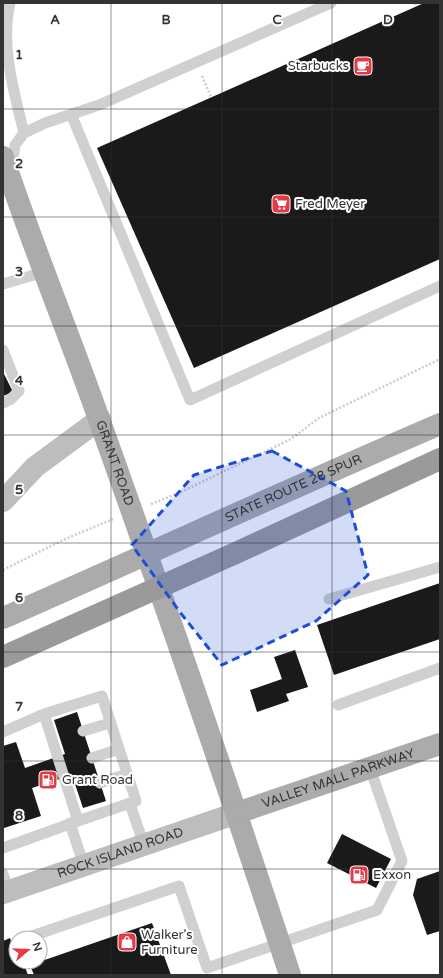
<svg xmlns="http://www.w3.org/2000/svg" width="443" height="978" viewBox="0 0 443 978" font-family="'Varela Round',sans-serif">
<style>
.building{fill:#1a1a1a}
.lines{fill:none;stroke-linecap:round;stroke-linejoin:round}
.path{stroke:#cdcdcd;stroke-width:2.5;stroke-dasharray:2 2;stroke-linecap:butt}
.lane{stroke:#d0d0d0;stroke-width:11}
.secondary{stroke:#bdbdbd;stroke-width:22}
.primary{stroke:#ababab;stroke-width:22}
.highway{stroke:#9a9a9a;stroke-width:22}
.marked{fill:#1d4ed8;fill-opacity:0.2;stroke:#1d4ed8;stroke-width:3;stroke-dasharray:8 5;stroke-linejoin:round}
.grid{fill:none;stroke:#333;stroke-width:1;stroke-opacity:0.55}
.labels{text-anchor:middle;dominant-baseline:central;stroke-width:4;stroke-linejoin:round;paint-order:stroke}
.poi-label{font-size:13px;fill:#333;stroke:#fff;text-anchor:start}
.street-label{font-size:13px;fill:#333;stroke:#fff}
.grid-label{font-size:13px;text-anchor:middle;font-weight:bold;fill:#333;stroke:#fff;stroke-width:4;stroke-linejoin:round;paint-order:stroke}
</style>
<rect width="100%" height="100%" fill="#fff"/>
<!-- building -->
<path class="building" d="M 424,3 L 440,3 L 440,259 L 194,368 L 97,148 Z
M 3,372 L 13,392 L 3,396 Z
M 440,583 L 440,639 L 334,675 L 317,625 Z
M 295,650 L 308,687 L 286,694 L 289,701 L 257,712 L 250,690 L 282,679 L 274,657 Z
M 77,712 L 106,801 L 83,808 L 72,775 L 32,788 L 41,816 L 4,828 L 3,746 L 16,742 L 25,768 L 65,754 L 54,720 Z
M 342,834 L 391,859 L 376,888 L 327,863 Z
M 440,871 L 440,931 L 427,935 L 413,895 L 417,879 Z
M 152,923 L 171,975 L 34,975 L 30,965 Z
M 10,938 L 14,950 L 16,950 L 16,962 L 23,962 L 28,975 L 3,975 L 3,941 Z"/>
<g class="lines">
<!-- path -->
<path class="path" d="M 415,3 L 417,6
M 202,76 L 211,97
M 151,504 L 179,493 L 291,439 L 319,418 L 440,359
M 3,570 L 63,540 L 113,519"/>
<!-- lane -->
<path class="lane" d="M 10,3 C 0,45 14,92 24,133
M 71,114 L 190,400 L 440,286
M 12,167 L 15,145 L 24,133 L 45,123 L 99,105 L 331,3
M 3,284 L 44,272
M 3,350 L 19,391 L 11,399 L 3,403
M 329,599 L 440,567
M 102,696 L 136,801 L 78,821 L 44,714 Z
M 338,705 L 440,668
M 83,731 L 110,723
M 3,732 L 44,714
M 92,758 L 119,749
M 100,783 L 127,774
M 130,804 L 144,845
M 70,823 L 84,866
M 3,848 L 78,821
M 3,874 L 9,891
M 26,938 L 179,886 L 207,968 L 377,910 L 402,861 L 370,768"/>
<!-- secondary -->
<g class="secondary">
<path d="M 3,501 L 35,467 L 100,419"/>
<path id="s1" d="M 3,893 L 237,813"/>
</g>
<!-- primary -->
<g class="primary">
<path id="s2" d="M 3,157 C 32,245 68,331 99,419 C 165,603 229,789 290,975"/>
<path id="s3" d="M 3,618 C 149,554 293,487 440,424"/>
<path id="s4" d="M 237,813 L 440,744"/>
</g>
<!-- highway -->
<path class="highway" d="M 3,657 L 238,552 L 440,459"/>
</g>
<!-- marked area -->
<path class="marked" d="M 272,451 L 346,491 L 368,575 L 316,621 L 222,665 L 179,611 L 132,545 L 194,475 Z"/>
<!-- grid -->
<path class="grid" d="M 111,3 L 111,975M 222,3 L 222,975M 332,3 L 332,975M 3,109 L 440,109M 3,217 L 440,217M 3,326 L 440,326M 3,435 L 440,435M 3,543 L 440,543M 3,652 L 440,652M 3,761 L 440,761M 3,869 L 440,869"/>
<!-- icons -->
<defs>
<g id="cafe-square" transform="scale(1)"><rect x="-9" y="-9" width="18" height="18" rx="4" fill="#e63946" stroke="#fff"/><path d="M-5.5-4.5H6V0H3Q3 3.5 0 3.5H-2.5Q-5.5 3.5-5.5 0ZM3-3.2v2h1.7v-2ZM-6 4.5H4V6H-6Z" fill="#fff"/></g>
<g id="supermarket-square" transform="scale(1)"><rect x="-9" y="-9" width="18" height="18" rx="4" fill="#e63946" stroke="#fff"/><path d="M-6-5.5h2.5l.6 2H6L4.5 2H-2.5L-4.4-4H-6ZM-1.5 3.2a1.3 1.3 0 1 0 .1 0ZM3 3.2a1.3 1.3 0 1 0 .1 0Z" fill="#fff"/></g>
<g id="fuel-square" transform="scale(1)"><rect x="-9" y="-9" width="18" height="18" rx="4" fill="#e63946" stroke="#fff"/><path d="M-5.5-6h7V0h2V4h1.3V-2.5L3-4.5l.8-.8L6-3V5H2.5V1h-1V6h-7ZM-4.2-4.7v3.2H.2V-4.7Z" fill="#fff"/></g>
<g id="shop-square" transform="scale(1)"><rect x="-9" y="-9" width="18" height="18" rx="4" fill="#e63946" stroke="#fff"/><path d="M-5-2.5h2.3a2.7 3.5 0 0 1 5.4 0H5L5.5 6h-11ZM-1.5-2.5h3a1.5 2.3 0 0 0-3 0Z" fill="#fff"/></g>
</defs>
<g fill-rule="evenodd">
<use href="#cafe-square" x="363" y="66"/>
<use href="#supermarket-square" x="281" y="204"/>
<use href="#fuel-square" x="48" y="780"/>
<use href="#fuel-square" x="359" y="875"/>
<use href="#shop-square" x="127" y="942"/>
</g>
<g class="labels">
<!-- poi labels -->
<g class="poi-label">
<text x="349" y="66" text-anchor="end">Starbucks</text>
<text x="295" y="204">Fred Meyer</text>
<text x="62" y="780">Grant Road</text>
<text x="373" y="875">Exxon</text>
<text x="141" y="935">Walker's<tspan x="141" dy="15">Furniture</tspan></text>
</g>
<!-- street labels -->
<g class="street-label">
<text stroke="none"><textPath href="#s2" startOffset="326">GRANT ROAD</textPath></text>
<text stroke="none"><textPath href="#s3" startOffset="318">STATE ROUTE 28 SPUR</textPath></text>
<text stroke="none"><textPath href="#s4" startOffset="107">VALLEY MALL PARKWAY</textPath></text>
<text stroke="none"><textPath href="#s1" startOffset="124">ROCK ISLAND ROAD</textPath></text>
</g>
</g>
<g class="grid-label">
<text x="55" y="24">A</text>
<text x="166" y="24">B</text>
<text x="277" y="24">C</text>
<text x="388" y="24">D</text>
<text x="19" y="59">1</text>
<text x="19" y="168">2</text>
<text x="19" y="276">3</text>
<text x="19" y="385">4</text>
<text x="19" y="494">5</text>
<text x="19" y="602">6</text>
<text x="19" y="711">7</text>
<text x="19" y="820">8</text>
</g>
<!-- border -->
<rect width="443" height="978" fill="none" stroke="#333333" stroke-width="8"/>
<!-- north arrow -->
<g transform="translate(28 950) rotate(71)"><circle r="19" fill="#ffffff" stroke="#adadad"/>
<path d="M0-3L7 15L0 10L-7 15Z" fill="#e63946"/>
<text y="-6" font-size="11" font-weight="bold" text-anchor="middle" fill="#333333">N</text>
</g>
</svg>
